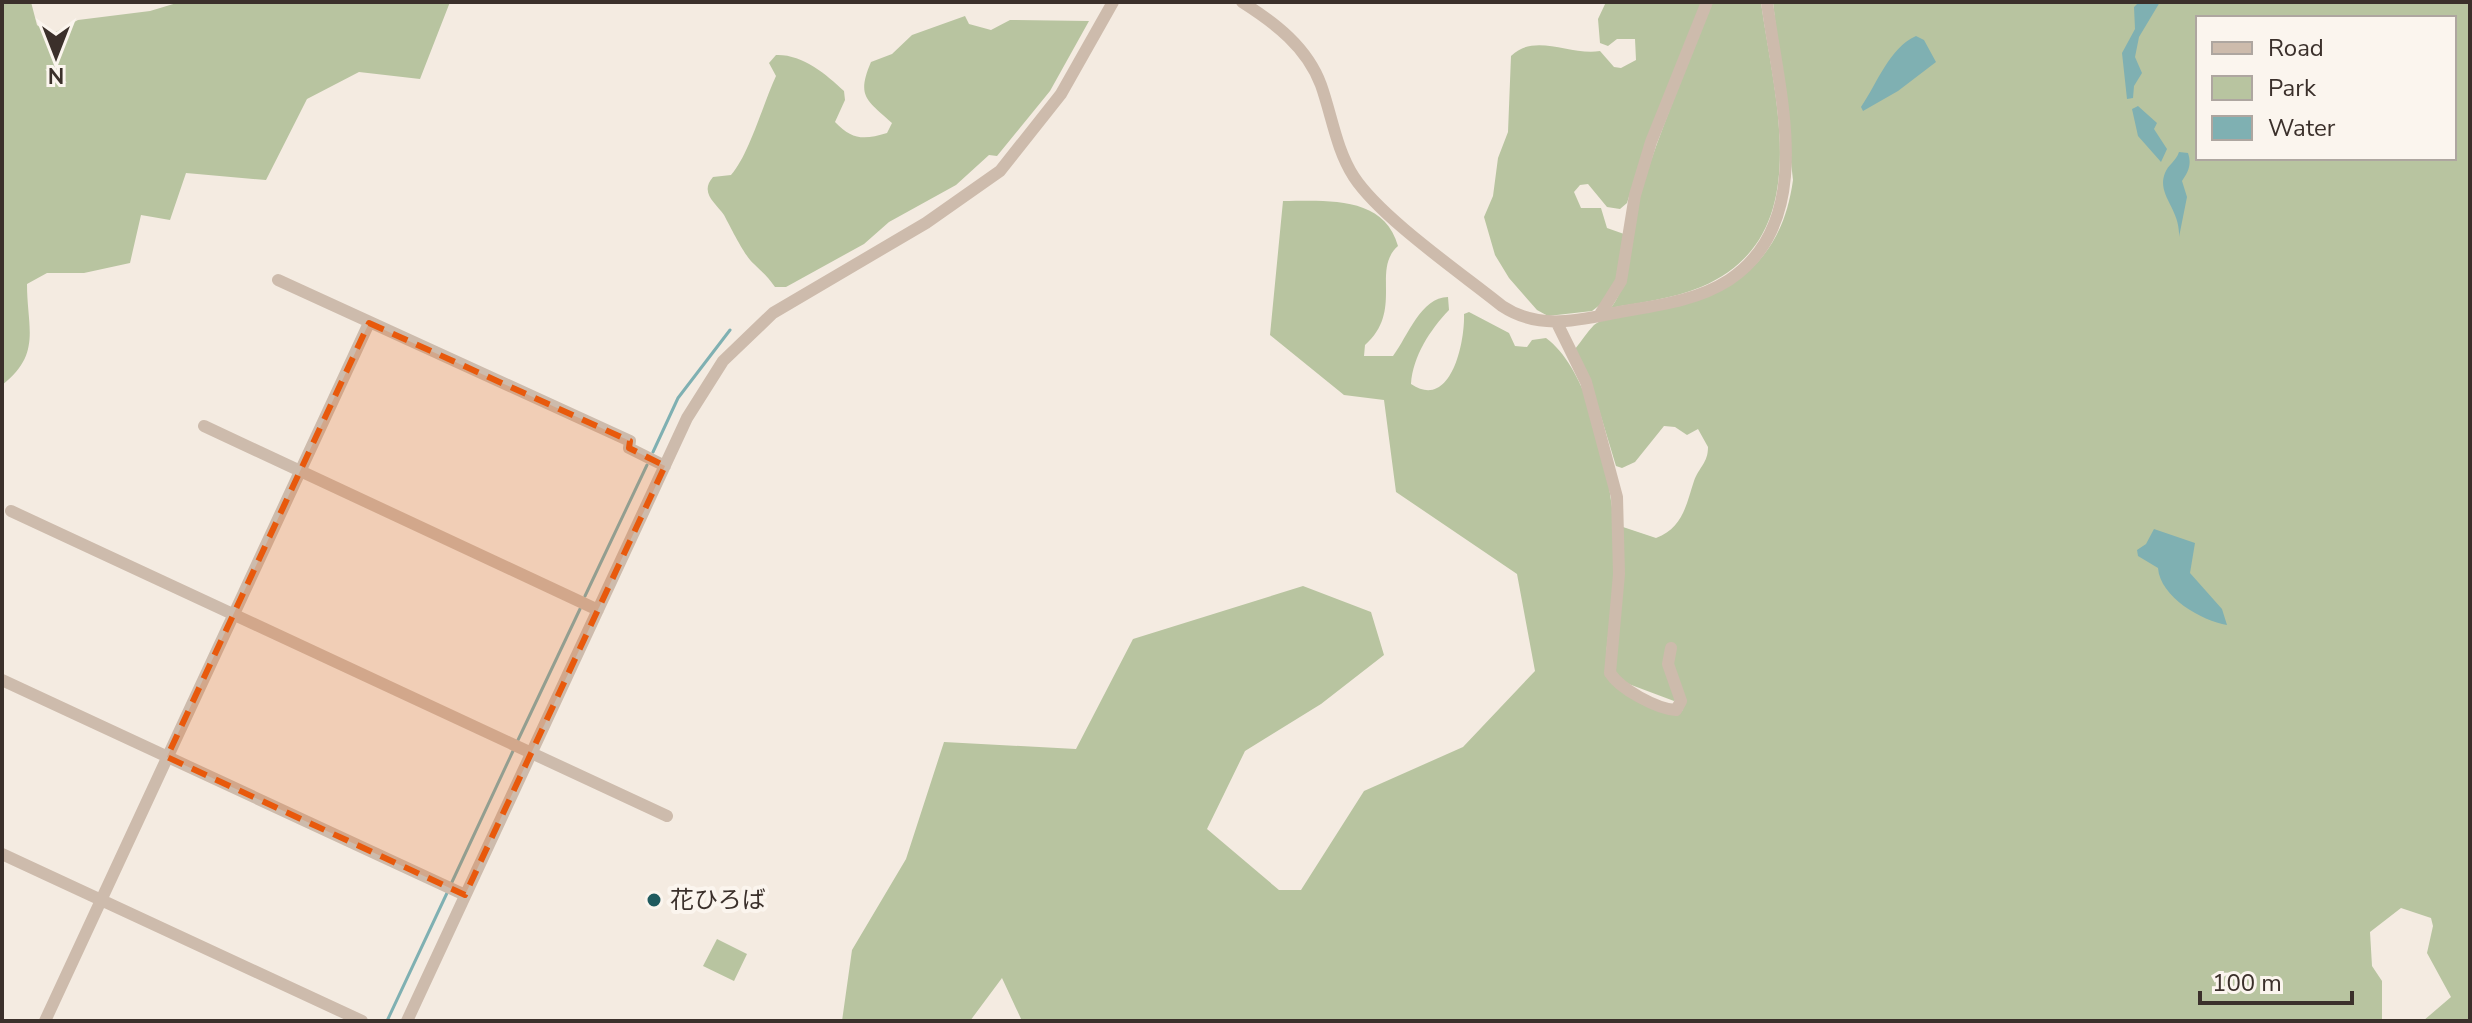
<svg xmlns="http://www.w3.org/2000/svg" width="2472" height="1023" viewBox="0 0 2472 1023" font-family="'Nunito Sans','Noto Sans JP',sans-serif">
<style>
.green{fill:#b8c4a0;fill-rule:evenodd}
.water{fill:#7fb0b2}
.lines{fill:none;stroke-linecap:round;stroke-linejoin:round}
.stream{stroke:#7fb0b2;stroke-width:3}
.minor{stroke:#cdbbac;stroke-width:12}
.marked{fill:#e8590c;fill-opacity:0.2;stroke:#e8590c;stroke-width:6;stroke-dasharray:16 10;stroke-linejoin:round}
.poi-dot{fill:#1f5a5e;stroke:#fbf5ee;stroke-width:3}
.labels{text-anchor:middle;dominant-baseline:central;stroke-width:8;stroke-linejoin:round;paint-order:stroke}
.poi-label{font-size:24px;fill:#3b302b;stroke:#fbf5ee;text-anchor:start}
</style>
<rect width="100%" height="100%" fill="#f4ebe1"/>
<!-- green -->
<path class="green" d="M 2,2 L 31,2 L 37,25 L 50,35 L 78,20 L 150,11 L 180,2 L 450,2 L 420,79 L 359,72 L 307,99 L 266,180 L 186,173 L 170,220 L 141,215 L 130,263 L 84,273 L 47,273 L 27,284 C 27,328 42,354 2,385 Z
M 1606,2 L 1703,2 L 1646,142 L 1627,203 L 1620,209 L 1607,207 L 1588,184 L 1580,185 L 1574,192 L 1581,208 L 1601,208 L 1607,228 L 1624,234 L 1617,277 L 1605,301 L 1592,311 L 1548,316 L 1537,310 L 1509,278 L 1495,255 L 1484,217 L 1493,196 L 1498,158 L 1508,132 L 1511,56 C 1535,32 1570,56 1600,51 L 1614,67 L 1621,68 L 1636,60 L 1635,39 L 1617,39 L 1608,46 L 1600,43 L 1598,19 Z
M 1712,2 L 1761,2 C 1774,99 1818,238 1701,287 C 1673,299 1641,302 1611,308 C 1636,273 1628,231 1641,191 C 1661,127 1688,65 1712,2 Z
M 1773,2 L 2470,2 L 2470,1021 L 2423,1021 L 2451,997 L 2427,953 L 2433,926 L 2431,918 L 2401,908 L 2370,932 L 2372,966 L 2382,981 L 2382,1021 L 1022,1021 L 1002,978 L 970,1021 L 842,1021 L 852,950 L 906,859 L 944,742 L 1076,749 L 1133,639 L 1303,586 L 1371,612 L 1384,655 L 1321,704 L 1245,751 L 1207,829 L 1279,890 L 1301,890 L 1364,791 L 1463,747 L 1535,671 L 1517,574 L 1396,492 L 1384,400 L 1344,395 L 1270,335 L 1283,201 C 1326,201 1384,195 1398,246 C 1371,270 1404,310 1365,345 L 1364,356 L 1393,356 C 1408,336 1421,297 1448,297 L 1449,310 C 1430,330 1413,356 1411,384 C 1451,411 1465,342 1464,314 L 1469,312 L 1509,333 L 1515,346 L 1527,347 L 1532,340 L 1546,338 C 1599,377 1618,513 1616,577 C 1615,608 1603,643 1607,674 C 1617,690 1664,719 1683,710 L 1671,662 L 1665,663 L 1679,697 L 1674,701 L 1618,680 L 1611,670 L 1621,596 L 1623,527 L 1656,538 C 1683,528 1686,505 1694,481 C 1699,467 1708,463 1708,447 L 1698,429 L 1687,435 L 1675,427 L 1664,426 L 1635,462 L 1622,468 L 1616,466 L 1590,380 L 1575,349 C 1581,342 1587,332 1594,325 C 1605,316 1632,315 1647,312 C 1727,298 1781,267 1793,180 ZM 2198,18 L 2454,18 L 2454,158 L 2198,158 Z
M 965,16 L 969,24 L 991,30 L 1010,20 L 1089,21 L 1050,91 L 997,156 L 989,155 L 956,185 L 889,222 L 864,244 L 786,287 L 775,287 C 768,277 763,273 754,264 C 745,257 730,226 724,215 C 716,203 699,193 713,177 L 731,175 C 749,155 763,104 776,76 L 769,63 L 776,55 C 802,54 826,74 844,91 L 845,100 L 835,122 C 852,140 864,140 887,133 L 892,123 C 867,100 856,97 871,62 L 892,54 L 912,35 Z
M 717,939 L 747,954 L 734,981 L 703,966 Z"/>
<!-- water -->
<path class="water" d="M 2160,2 L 2139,37 L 2135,57 L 2142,73 L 2134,86 L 2133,98 L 2127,99 L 2122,53 L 2135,29 L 2134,7 L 2139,2 Z
M 1916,36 L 1924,40 L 1936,62 L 1898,91 L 1863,111 L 1861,107 C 1877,84 1889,48 1916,36 Z
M 2138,106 L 2157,123 L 2154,129 L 2167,149 L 2161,162 L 2138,136 L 2132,109 Z
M 2179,152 L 2188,153 C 2192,165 2188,172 2182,181 L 2187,197 L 2179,237 C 2181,209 2156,195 2165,173 C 2168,165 2176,161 2179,152 Z
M 2154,529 L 2195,543 L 2190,573 L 2222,609 L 2227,625 C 2202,621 2160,597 2158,568 L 2138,556 L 2137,550 L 2146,544 Z"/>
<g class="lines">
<!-- stream -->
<path class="stream" d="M 653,452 L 678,398 L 730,330
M 585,596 L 647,465
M 518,740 L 580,609
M 452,882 L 513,751
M 387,1021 L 447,893"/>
<!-- minor -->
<path class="minor" d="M 1242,2 C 1275,23 1307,47 1321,85 C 1332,116 1336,149 1354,177 C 1381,218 1461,273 1502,306 C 1541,332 1582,319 1625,311 C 1661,305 1698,300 1729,280 C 1819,220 1778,91 1767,2
M 278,280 L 630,441 L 629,448 L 665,466
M 1599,316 L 1621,281 L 1635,195 L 1651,142 L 1707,2
M 1557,323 L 1586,382 L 1617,497 L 1619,574 L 1610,673 C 1620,689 1657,709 1676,710 L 1681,701 L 1668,664 L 1671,648
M 204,426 L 598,610
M 11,511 L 667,816
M 2,680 L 465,895
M 2,854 L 362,1021
M 45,1021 L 369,323
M 407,1021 L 687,418 L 723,361 L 773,313 L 926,223 L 1000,171 L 1061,94 L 1113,2"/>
</g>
<!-- marked area -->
<path class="marked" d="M 369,323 L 630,441 L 629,448 L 665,466 L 465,895 L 167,757 Z"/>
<!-- markers -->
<circle class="poi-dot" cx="654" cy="900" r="8"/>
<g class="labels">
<!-- poi labels -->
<g class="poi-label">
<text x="670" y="900">花ひろば</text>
</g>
</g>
<!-- border -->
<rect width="2472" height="1023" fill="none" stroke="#3b302b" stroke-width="8"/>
<!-- legend -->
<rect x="2196" y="16" width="260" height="144" fill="#fbf5ee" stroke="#aea6a0" stroke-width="2"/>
<rect x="2212" y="42" width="40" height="12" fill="#cdbbac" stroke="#aea6a0" stroke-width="2"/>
<text x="2268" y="56" font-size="24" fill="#3b302b">Road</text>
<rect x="2212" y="76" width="40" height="24" fill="#b8c4a0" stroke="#aea6a0" stroke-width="2"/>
<text x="2268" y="96" font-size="24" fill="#3b302b">Park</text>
<rect x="2212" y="116" width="40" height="24" fill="#7fb0b2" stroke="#aea6a0" stroke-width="2"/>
<text x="2268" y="136" font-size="24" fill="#3b302b">Water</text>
<!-- north arrow -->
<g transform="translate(56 56) rotate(180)" stroke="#fbf5ee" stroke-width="6" paint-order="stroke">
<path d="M0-6L14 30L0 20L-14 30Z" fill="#3b302b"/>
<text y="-12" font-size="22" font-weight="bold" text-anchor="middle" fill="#3b302b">N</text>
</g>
<!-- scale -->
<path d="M2200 991v12h152v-12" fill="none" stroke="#3b302b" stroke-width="4"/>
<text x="2212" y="991" font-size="24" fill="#3b302b" stroke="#fbf5ee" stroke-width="6" paint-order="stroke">100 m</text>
</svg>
